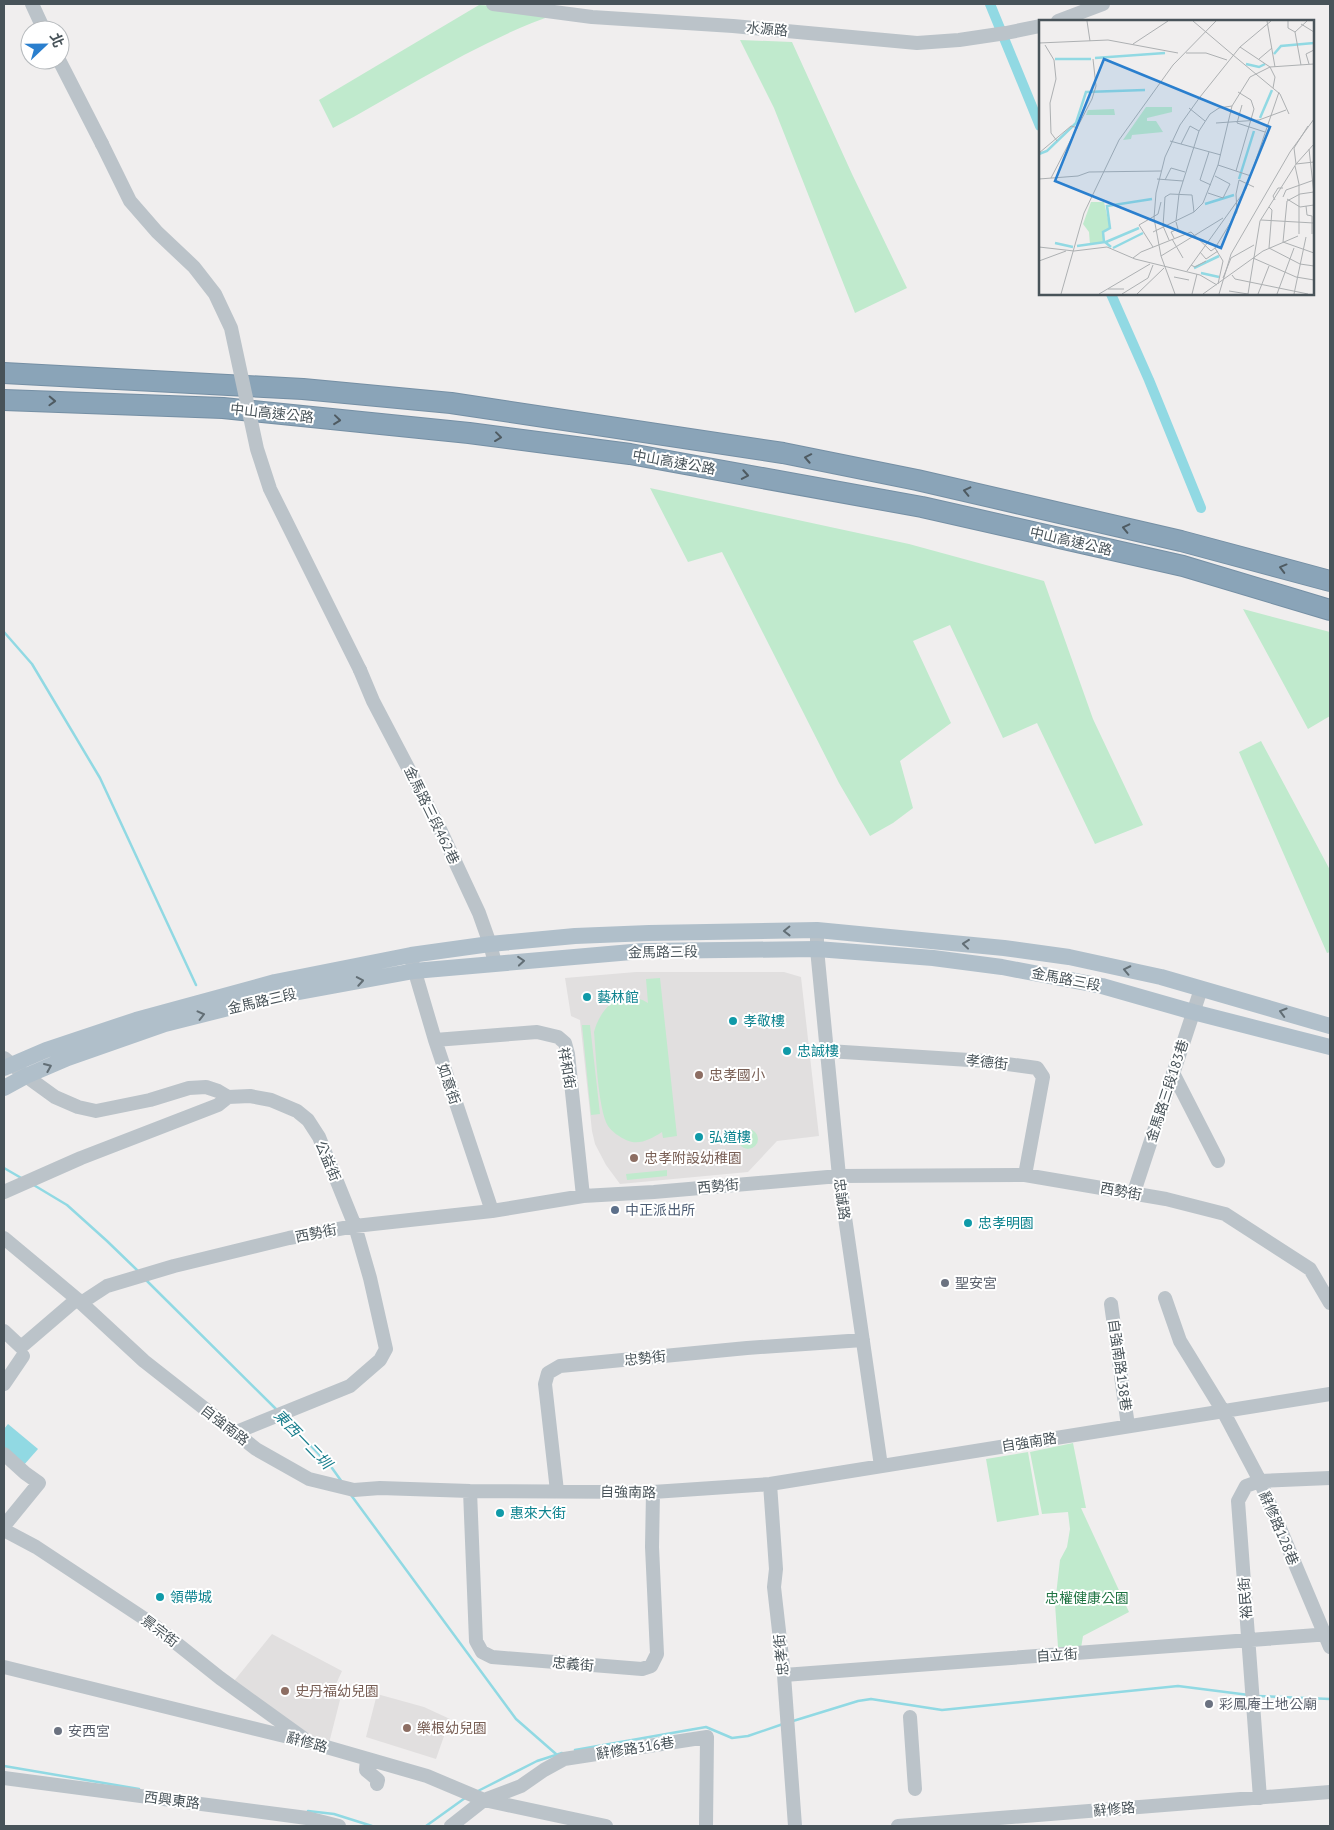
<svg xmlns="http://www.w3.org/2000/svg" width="1334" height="1830" viewBox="0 0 1334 1830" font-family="'PT Sans','Noto Sans TC',sans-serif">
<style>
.education{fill:#e1dfdf}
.green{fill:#c0eacd}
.water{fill:#91d9e3}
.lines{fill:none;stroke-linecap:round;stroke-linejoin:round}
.stream{stroke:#91d9e3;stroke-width:2.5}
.canal{stroke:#91d9e3;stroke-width:10}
.highway-casing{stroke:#758fa4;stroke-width:22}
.minor{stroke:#bbc3c9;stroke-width:14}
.major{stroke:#b0bfca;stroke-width:16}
.highway{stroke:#8aa4b8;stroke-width:20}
.minor-bridge{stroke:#bbc3c9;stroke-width:14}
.oneway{stroke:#4f5b62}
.oneway2{stroke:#626e75}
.culture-dot{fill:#0f9aa8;stroke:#fff;stroke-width:2}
.education-dot{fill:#8d6e63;stroke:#fff;stroke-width:2}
.service-dot{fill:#5c6f8a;stroke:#fff;stroke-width:2}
.worship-dot{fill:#6b7280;stroke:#fff;stroke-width:2}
.labels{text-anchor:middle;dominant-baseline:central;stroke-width:4;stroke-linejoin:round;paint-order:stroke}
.street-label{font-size:14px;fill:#485359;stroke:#fff}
.culture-label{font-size:14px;fill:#0d838f;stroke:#fff;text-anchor:start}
.education-label{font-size:14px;fill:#785e54;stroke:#fff;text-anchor:start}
.service-label{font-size:14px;fill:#4e5e75;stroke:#fff;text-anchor:start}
.worship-label{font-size:14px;fill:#5b616d;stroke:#fff;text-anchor:start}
.park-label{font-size:14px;fill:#207443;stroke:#fff}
.water-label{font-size:15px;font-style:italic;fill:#197e8d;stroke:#fff}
.inset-river{fill:none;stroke:#91d9e3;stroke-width:2.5}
.inset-road{fill:none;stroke:#adb0b2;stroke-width:1}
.view{fill:#2a7fce;fill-opacity:0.15;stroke:#2a7fce;stroke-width:2.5}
.inset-edge{fill:none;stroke:#485359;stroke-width:2.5}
</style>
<rect width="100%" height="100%" fill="#f0eeee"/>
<!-- education -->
<path class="education" d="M 636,972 L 784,972 L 801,977 L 819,1136 L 777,1141 L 748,1172 L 620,1184 L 606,1165 L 595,1144 L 592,1131 L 580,1020 L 571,1016 L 565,978 Z
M 272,1634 L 342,1671 L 331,1695 L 340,1700 L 328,1747 L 305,1737 L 230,1686 Z
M 377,1694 L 424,1707 L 450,1719 L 436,1759 L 366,1737 Z"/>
<!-- green -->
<path class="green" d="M 479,5 L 543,9 L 556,14 C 478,41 406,89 333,128 L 319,100 Z
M 740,40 L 792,42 L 852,174 L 907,288 L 855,313 L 774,108 Z
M 650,488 L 909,544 L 1044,581 L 1093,719 L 1143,825 L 1095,844 L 1037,723 L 1003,738 L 950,625 L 913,641 L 951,723 L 900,761 L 913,808 L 893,823 L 870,836 L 839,783 L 722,552 L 688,562 Z
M 1243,609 L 1330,632 L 1330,716 L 1308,729 Z
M 1261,741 L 1330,870 L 1330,952 L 1327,953 L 1239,752 Z
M 660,978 L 677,1136 L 663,1138 L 662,1132 C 651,1139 639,1146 626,1140 C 620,1137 612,1132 608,1126 C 598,1109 596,1054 594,1032 C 601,1006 622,987 648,1003 L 646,979 Z
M 582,1025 L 590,1025 L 600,1114 L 591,1115 Z
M738 1139a10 10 0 1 1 20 0a10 10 0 1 1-20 0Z
M 667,1170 L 667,1176 L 627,1180 L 626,1174 Z
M 1073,1443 L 1086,1508 L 1081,1508 L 1129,1612 L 1083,1636 L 1081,1648 L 1058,1647 L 1055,1604 L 1060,1560 L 1067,1547 L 1070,1529 L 1068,1512 L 1042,1514 L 1030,1452 Z
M 1028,1452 L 1039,1515 L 997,1522 L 986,1459 Z"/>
<!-- water -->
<path class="water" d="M 8,1424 L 38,1449 L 23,1466 L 4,1449 L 4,1429 Z"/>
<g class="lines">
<!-- stream -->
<path class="stream" d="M 4,632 L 32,664 L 100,778 L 196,985
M 4,1168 L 23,1179
M 32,1184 L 67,1205 L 107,1241 L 139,1272
M 146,1280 L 277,1410
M 284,1418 L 332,1468 L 342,1482
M 351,1495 L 516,1719 L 556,1754
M 1257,1696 L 1330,1699
M 793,1721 L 858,1701 L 871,1699 L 942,1710 L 1178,1686 L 1249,1695
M 575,1750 L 706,1727 L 732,1738 L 748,1736 L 783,1724
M 4,1766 L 139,1789
M 476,1792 L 537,1761 L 562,1753
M 308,1811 L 334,1814 L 372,1826
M 426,1826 L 465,1798"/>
<!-- canal -->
<path class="canal" d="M 990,4 L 1040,126
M 1111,294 L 1149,380 L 1201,508"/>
<!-- highway casing -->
<g class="highway-casing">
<path id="highway" d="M 4,373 L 303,389 L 451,403 L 783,453 L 917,480 L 1181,541 L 1330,581
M 4,400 L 223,408 L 469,433 L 630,454 L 922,507 L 1183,566 L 1330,610"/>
</g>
<!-- minor -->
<path class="minor" d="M 32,4 L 44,30
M 493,4 L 592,17 L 733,26 L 917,43 L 959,40 L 1006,33 L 1040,26
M 1058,21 L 1103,4
M 59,60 L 102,144
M 360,670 L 373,701 L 438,825 L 479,913 L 490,944 L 495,963
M 817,930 L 817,949 L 839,1176 L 881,1466
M 412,962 L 435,1040 L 492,1211
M 435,1040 L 537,1032 L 558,1037 L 565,1043 L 568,1054 L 583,1196
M 828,1051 L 985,1061 L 1037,1068 L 1043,1077 L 1025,1175
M 4,1058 L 26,1076 L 55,1097 L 78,1107 L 96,1111 L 150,1100 L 189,1088 L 206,1087 L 218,1091 L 228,1097
M 1173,1073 L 1218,1161
M 4,1192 L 81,1158 L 218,1105 L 228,1097 L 250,1096 L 271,1100 L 297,1111 L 308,1120 L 319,1137 L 355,1226 L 370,1278 L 386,1349 L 380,1360 L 350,1386 L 234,1433
M 1134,1192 L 1201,989
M 4,1238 L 77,1299 L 144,1361 L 256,1449 L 309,1479 L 354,1490 L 380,1488 L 470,1491 L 653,1492 L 770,1484 L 1330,1394
M 1165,1298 L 1180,1341 L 1223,1411 L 1260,1481 L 1330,1647
M 81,1303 L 107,1286 L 174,1266 L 289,1238 L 355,1226 L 492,1211 L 583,1196 L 654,1192 L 839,1176 L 1025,1175 L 1166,1199 L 1225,1214 L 1310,1269 L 1330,1303
M 1111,1304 L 1128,1426
M 4,1331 L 21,1347 L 77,1299
M 4,1384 L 23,1356
M 4,1454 L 25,1473 L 39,1483 L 4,1526
M 770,1484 L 776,1569 L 774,1587 L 784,1675 L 795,1826
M 470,1491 L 476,1641 L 482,1652 L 492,1657 L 642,1669 L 651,1666 L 657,1654 L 652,1547 L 653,1492
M 557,1491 L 545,1384 L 548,1373 L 560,1366 L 747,1348 L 863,1340
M 4,1530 L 36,1547 L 151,1623 L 220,1678 L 303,1738
M 4,1667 L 309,1742 L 427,1776 L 484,1800 L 606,1826
M 784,1675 L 1330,1634
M 910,1717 L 915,1789
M 367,1759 L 366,1770 L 378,1780 L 377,1784
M 4,1778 L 307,1818 L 339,1826
M 1260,1798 L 1238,1501 L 1246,1486 L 1260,1481 L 1330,1478
M 451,1826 L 484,1800 L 521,1786 L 544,1770 L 564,1759 L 707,1737 L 706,1826
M 898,1826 L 1330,1792"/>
<!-- major -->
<path class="major" d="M 4,1068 L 46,1050 L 136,1020 L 275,982 L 411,955 L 490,944 L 575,936 L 649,933 L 817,930 L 1004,948 L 1069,957 L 1161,977 L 1330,1026
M 4,1088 L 26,1076 L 68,1058 L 165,1024 L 272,997 L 414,971 L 643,951 L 817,949 L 933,958 L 1002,967 L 1102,986 L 1193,1012 L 1330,1047"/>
<!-- highway -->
<use href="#highway" class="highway"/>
<!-- minor-bridge -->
<path class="minor-bridge" d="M 102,144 L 130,201 L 157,232 L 194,267 L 215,294 L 231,328 L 257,449 L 270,489 L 360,670"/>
</g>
<!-- one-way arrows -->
<defs><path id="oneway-chevron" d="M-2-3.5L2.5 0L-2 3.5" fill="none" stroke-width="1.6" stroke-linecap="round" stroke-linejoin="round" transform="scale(1.25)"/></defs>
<g class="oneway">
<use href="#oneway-chevron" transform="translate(52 401) rotate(2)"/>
<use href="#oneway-chevron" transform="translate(337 420) rotate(6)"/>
<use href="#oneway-chevron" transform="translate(498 437) rotate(7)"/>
<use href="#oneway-chevron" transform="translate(808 458) rotate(-169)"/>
<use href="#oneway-chevron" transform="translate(745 475) rotate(10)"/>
<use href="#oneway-chevron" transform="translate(967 491) rotate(-167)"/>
<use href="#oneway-chevron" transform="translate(1126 528) rotate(-167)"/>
<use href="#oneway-chevron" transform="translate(1283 568) rotate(-165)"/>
</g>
<g class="oneway2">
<use href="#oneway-chevron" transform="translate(787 931) rotate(179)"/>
<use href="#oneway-chevron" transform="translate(966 944) rotate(-174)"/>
<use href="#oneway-chevron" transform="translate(521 961) rotate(-5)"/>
<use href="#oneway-chevron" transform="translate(1127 970) rotate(-168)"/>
<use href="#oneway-chevron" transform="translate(360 981) rotate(-10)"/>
<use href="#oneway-chevron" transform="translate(1283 1012) rotate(-164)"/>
<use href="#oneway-chevron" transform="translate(201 1015) rotate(-14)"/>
<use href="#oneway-chevron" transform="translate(48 1067) rotate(-23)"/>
</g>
<!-- markers -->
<g class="culture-dot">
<circle cx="587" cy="997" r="5"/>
<circle cx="733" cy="1021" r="5"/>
<circle cx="787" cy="1051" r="5"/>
<circle cx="699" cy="1137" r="5"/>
<circle cx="968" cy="1223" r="5"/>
<circle cx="500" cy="1513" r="5"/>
<circle cx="160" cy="1597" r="5"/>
</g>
<g class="education-dot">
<circle cx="699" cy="1075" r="5"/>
<circle cx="634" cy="1158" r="5"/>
<circle cx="285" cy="1691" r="5"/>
<circle cx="407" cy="1728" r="5"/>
</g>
<circle class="service-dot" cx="615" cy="1210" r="5"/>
<g class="worship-dot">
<circle cx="945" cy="1283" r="5"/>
<circle cx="1209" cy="1704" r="5"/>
<circle cx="58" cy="1731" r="5"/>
</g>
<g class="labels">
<!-- street labels -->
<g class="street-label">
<text transform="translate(767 29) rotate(5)">水源路</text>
<text transform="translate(272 413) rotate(6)">中山高速公路</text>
<text transform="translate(674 462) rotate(10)">中山高速公路</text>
<text transform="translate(1071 541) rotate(13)">中山高速公路</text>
<text transform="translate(432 815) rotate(64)">金馬路三段462巷</text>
<text transform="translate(663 952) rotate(-1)">金馬路三段</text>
<text transform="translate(1066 979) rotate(11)">金馬路三段</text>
<text transform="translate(262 1001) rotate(-13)">金馬路三段</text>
<text transform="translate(987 1062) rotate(6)">孝德街</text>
<text transform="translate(567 1068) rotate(80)">祥和街</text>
<text transform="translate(449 1084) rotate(71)">如意街</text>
<text transform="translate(1167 1091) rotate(-72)">金馬路三段183巷</text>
<text transform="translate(328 1161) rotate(67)">公益街</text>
<text transform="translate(718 1186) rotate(-5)">西勢街</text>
<text transform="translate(1121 1191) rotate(10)">西勢街</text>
<text transform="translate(842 1199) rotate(82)">忠誠路</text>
<text transform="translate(316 1233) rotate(-11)">西勢街</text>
<text transform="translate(645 1358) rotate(-6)">忠勢街</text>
<text transform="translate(1120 1365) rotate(82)">自強南路138巷</text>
<text transform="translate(225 1425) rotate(38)">自強南路</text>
<text transform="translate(1029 1442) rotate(-9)">自強南路</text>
<text transform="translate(628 1492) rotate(1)">自強南路</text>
<text transform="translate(1279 1528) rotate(67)">辭修路128巷</text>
<text transform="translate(1245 1598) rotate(-94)">裕民街</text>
<text transform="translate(160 1631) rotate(37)">景宗街</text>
<text transform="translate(781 1655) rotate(-96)">忠孝街</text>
<text transform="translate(1057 1655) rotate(-4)">自立街</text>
<text transform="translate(573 1664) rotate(5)">忠義街</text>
<text transform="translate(307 1742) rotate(15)">辭修路</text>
<text transform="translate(635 1748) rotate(-9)">辭修路316巷</text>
<text transform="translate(172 1800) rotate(7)">西興東路</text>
<text transform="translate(1114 1809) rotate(-5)">辭修路</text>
</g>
<!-- culture labels -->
<g class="culture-label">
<text x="597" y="997">藝林館</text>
<text x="743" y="1021">孝敬樓</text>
<text x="797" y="1051">忠誠樓</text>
<text x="709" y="1137">弘道樓</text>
<text x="978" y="1223">忠孝明園</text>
<text x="510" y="1513">惠來大街</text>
<text x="170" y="1597">領帶城</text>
</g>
<!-- education labels -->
<g class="education-label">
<text x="709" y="1075">忠孝國小</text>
<text x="644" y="1158">忠孝附設幼稚園</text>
<text x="295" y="1691">史丹福幼兒園</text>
<text x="417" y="1728">樂根幼兒園</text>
</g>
<!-- service labels -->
<g class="service-label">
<text x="625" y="1210">中正派出所</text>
</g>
<!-- worship labels -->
<g class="worship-label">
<text x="955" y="1283">聖安宮</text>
<text x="1219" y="1704">彩鳳庵土地公廟</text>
<text x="68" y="1731">安西宮</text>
</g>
<!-- park labels -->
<g class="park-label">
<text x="1087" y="1598">忠權健康公園</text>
</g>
<!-- water labels -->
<g class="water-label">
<text transform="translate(303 1439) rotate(46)">東西一二圳</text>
</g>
</g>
<!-- overview -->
<g transform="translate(1039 20)">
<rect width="275" height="275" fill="#f0eeee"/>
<path d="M 107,87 L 133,87 L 133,92 L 108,98 L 108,101 L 117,101 L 124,112 L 93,115 L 92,119 L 84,120 ZM 75,89 L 76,95 L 47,95 L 49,90 ZM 52,182 L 65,182 L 71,208 L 64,211 L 64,222 L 51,225 L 50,212 L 44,204 Z" fill="#c0eacd"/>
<path class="inset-river" d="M 235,34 L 242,26 L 275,23M 56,38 L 126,33M 16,39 L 52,39M 207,44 L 220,47 L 226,44M 221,98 L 233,70M 0,134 L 8,131 L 37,103 L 47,72 L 106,70M 200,159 L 215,111M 166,184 L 195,175M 65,222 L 64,212 L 71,208 L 68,186 L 113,179M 67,222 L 100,208M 16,223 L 34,227M 38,226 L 66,222 L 72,227M 74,228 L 104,213M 155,248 L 180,236M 162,253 L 180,257"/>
<path class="inset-road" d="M 48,1 L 51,21M 154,1 L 194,35M 228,1 L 236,47M 249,1 L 249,8 L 256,12M 262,4 L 275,12M 0,23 L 69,20 L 139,33M 94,24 L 129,1M 6,25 L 15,40 L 17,59 L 11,83 L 12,113 L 18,121M 201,27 L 231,47 L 236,57 L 234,68M 147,33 L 167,33 L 188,40M 194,35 L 241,74 L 250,94M 220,39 L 233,28M 270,44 L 267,34 L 275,30M 262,45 L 256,12 L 268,1M 203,85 L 198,103 L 226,112M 150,88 L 166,101M 177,103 L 220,100 L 247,90M 131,121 L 182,135M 142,124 L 151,106 L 160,111M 270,129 L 275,174M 170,132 L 161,160 L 172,165M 0,133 L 32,106 L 39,108M 257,144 L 255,128 L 269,106M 257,144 L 275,142M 179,145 L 212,156M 256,146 L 260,164 L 260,214M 197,151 L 215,89 L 212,80 L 199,72M 12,158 L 53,79 L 57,66 L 54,39M 0,159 L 39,156 L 50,152 L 122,151M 118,159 L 144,161M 126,160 L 132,148 L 146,152M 275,172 L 261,174 L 248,181 L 244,222 L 275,233M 169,173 L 184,178 L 191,164 L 176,156M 244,177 L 247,170 L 275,160M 248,179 L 261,187 L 275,185M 236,180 L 234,176 L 239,168 L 244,168M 267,186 L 268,195 L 273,196 L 273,214M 230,187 L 233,190 L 230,228 L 261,244 L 275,246M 222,200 L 275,203M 137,201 L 140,174 L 160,111 L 171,94 L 180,88 L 193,86M 114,212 L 155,192 L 164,183 L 179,145 L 193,86 L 211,57 L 231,47 L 275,44M 135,218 L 132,212 L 139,209 L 137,202M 133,219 L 144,238M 130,220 L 124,206 L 126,177 L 131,174 L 153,175 L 155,192M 0,227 L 35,231 L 68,227 L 96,239 L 161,255 L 178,265M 114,227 L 100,205 L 119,194 L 122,182M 161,232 L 167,239 L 179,231M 122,236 L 184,198M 94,238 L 102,232 L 152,212 L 172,231 L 176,228M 214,238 L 257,257 L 275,260M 0,241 L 27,231M 152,245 L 156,247 L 167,241M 148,251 L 207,169 L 240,72M 193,255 L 196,259 L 269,274M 135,257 L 150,260M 184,258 L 192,238 L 215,225M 179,264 L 184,241 L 176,228 L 198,192 L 197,174 L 200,160 L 215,167M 69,269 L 85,269M 190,271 L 209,274 L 221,201 L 257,144 L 275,124M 22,274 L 45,193 L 80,120 L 134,45 L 177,1M 60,274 L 111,244M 83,274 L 109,258 L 114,245M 98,274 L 125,248M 136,274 L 122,236 L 115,198 L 117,173 L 126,137 L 141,105 L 161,77 L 201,27 L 232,1M 153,274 L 158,254M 164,274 L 224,231 L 259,216M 180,274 L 192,234 L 251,132 L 275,99M 219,274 L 230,246M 238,274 L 255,228M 255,274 L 267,217"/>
<path class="view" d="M 65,39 L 231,107 L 182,228 L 16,161 Z"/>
<rect width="275" height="275" class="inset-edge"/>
</g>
<!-- border -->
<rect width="1334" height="1830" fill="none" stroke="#485359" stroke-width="10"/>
<!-- north arrow -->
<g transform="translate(45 45) rotate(68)"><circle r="24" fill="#ffffff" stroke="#b6babd"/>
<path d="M0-4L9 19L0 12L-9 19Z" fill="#2a7fce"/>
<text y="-8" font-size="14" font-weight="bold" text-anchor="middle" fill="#485359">北</text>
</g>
</svg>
